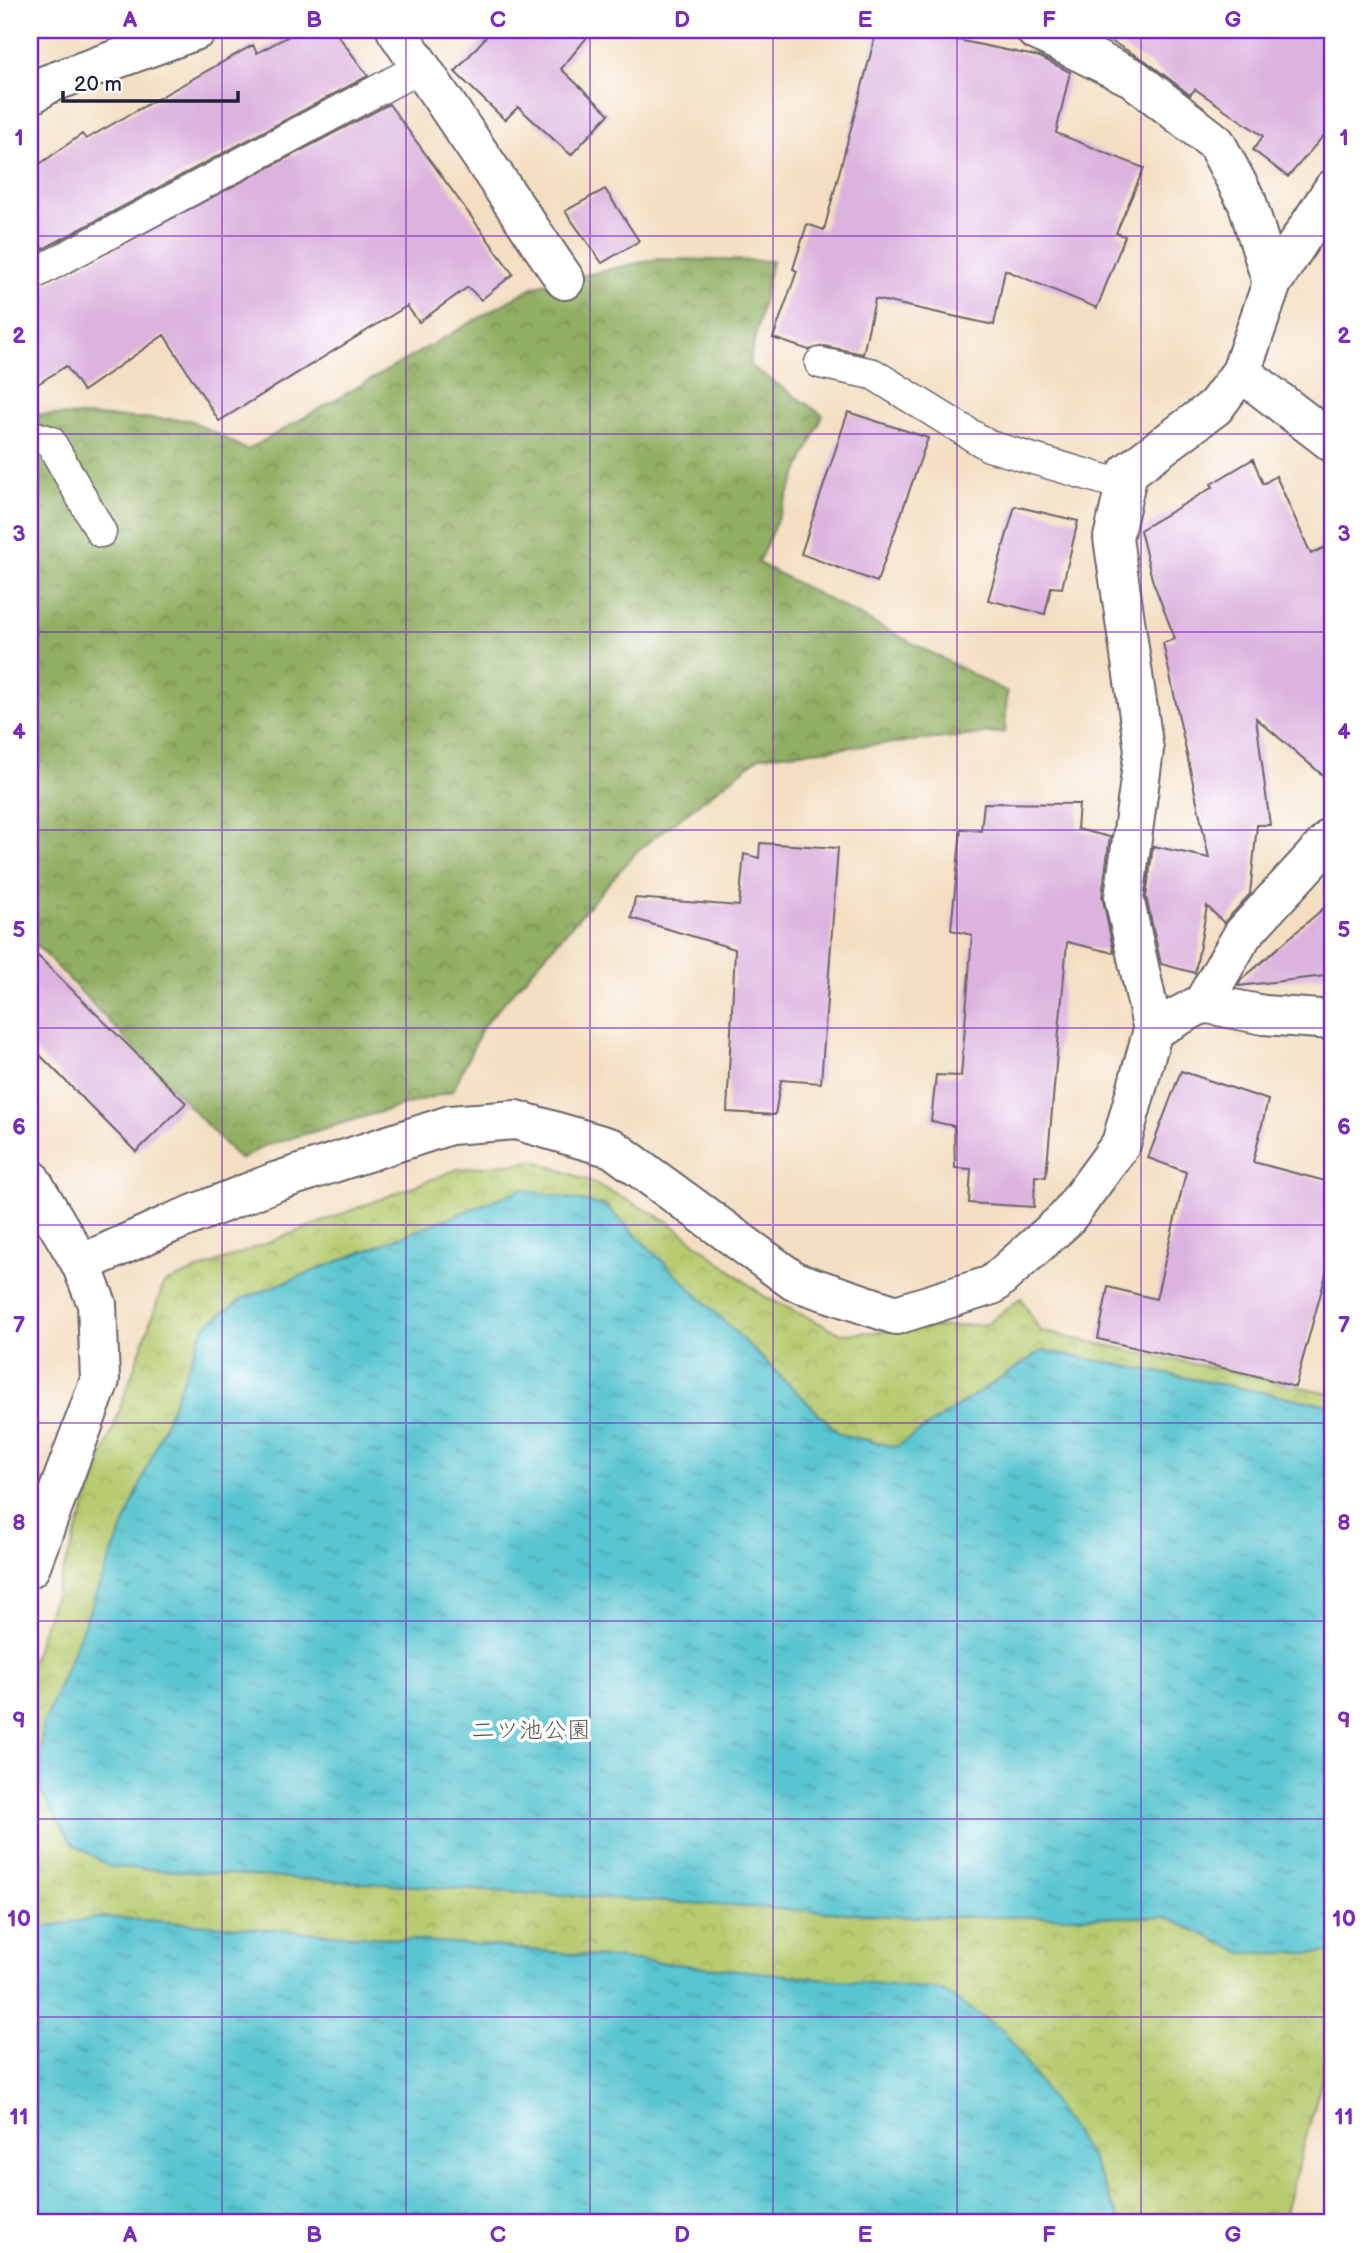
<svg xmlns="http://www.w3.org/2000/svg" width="1363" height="2253" viewBox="0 0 1363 2253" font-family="'Balsamiq Sans','Klee One',sans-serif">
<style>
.forest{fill:url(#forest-crowns);stroke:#5a684e;stroke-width:2}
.park{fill:url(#park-crowns);stroke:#6c7655;stroke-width:2}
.water{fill:url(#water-ripples);stroke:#3e7486;stroke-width:2}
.building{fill:#dcb3de}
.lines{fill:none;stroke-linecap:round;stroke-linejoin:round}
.lane-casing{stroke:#6b646a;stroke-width:33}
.street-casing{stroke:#6b646a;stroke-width:42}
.secondary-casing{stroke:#6b646a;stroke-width:42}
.lane{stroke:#fff;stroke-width:30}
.street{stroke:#fff;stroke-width:38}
.secondary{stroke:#fff;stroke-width:38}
.grid{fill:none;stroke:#7b2cbf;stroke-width:2;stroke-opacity:0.55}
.labels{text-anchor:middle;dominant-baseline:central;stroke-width:7;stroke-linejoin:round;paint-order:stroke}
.park-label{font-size:24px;fill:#565d4d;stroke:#fff}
.neatline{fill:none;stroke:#7b2cbf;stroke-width:2.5}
.grid-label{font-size:23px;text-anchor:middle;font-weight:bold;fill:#7b2cbf}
</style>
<defs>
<pattern id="forest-crowns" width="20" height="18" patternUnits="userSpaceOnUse" patternTransform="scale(1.75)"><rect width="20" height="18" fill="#91af62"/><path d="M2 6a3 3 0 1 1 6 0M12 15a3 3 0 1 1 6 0" fill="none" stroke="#768e52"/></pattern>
<pattern id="park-crowns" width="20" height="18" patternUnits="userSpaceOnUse" patternTransform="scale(1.75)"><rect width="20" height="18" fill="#b7cb6f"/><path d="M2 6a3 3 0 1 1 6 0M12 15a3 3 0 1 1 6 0" fill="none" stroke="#9dae61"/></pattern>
<pattern id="water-ripples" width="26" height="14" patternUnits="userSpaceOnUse" patternTransform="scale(1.75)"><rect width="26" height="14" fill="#59c5d0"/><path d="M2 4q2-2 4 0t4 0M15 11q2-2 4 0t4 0" fill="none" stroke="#49a0aa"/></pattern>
</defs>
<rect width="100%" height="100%" fill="#fff"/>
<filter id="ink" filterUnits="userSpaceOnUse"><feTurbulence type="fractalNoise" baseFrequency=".0143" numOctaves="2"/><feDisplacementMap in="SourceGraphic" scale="14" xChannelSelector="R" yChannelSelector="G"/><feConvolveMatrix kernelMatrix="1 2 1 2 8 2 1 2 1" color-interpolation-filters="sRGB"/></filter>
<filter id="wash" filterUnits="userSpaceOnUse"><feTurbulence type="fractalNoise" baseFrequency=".00686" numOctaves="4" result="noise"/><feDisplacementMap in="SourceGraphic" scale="28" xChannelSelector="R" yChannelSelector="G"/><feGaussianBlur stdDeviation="1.57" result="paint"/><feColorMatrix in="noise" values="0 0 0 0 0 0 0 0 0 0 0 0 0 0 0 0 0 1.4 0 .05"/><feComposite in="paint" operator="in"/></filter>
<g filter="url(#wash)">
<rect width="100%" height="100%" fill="#f3dec1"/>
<!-- forest -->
<path class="forest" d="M 656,259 L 772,261 L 749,365 L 823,415 L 758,563 L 1007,692 L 1005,732 L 761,756 L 638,850 L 483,1026 L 453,1091 L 264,1146 L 240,1160 L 30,938 L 30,414 L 190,420 L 247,450 L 535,286 Z"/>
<!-- park -->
<path class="park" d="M 536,1161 L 592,1182 L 666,1220 L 765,1297 L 842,1334 L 987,1324 L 1021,1298 L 1040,1331 L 1333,1394 L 1333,2040 L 1282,2223 L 30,2223 L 30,1666 L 164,1283 L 458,1169 Z"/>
<!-- water -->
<path class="water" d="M 522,1189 L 606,1206 L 840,1434 L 896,1447 L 1043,1350 L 1333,1406 L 1333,1953 L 1243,1953 L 1166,1917 L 908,1917 L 110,1867 L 71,1842 L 41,1792 L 42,1728 L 204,1327 L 242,1299 Z
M 103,1917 L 480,1945 L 941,1990 L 1005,2032 L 1091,2158 L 1121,2223 L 30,2223 L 30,1929 Z"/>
<g id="blocks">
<!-- building -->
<path class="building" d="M 300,30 L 334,30 L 368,76 L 30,256 L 30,171 L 82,134 L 86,139 L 253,45 L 257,53 Z
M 492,30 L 593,30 L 561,69 L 609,114 L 571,155 L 518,107 L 505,120 L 455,72 Z
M 877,30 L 909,30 L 1040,57 L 1070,72 L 1056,133 L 1144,168 L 1116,233 L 1125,236 L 1097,308 L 1005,270 L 994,325 L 875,299 L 863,354 L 824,346 L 809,350 L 773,338 L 797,271 L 793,269 L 807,224 L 824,230 Z
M 1091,30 L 1333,30 L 1333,125 L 1288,177 L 1253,150 L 1263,136 L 1195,89 L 1190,95 L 1146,61 Z
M 389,104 L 513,274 L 481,300 L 468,287 L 419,322 L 407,306 L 219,421 L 164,335 L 83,391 L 66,366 L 30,389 L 30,293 Z
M 605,189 L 639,241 L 602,263 L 565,211 Z
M 848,412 L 928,438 L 877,582 L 801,554 Z
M 1253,459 L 1263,484 L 1276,476 L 1311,554 L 1333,543 L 1333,784 L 1256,718 L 1270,825 L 1257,825 L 1250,894 L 1224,923 L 1207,906 L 1195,973 L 1161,964 L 1146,897 L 1153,846 L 1209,858 L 1163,643 L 1175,639 L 1152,579 L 1140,530 L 1213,487 L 1211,484 Z
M 1015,506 L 1078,521 L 1062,588 L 1051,587 L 1045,614 L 988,600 Z
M 984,803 L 1079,804 L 1077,829 L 1110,837 L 1102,896 L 1114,953 L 1067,942 L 1046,1177 L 1035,1176 L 1034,1207 L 969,1203 L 971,1169 L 955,1168 L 954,1126 L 931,1121 L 936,1075 L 961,1076 L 972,935 L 951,930 L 961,829 L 981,831 Z
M 760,843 L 838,848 L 821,1083 L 781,1080 L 775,1115 L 727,1112 L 735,949 L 631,918 L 635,898 L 739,906 L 744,854 L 759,858 Z
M 1333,900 L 1333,975 L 1238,986 L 1241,980 Z
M 30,948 L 186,1103 L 136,1152 L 30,1045 Z
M 1181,1071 L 1268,1100 L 1253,1162 L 1333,1183 L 1333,1249 L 1295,1387 L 1253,1375 L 1098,1339 L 1108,1287 L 1156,1299 L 1186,1172 L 1148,1158 Z"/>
</g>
</g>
<g filter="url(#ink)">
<use href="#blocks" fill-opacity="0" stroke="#6b646a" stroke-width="2"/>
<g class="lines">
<!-- lane casing -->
<g class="lane-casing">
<path id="lane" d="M 30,276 L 421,67
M 820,363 L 873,374 L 989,446 L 1126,486
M 30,435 L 50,441 L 101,532"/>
</g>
<!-- street casing -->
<g class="street-casing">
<path id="street" d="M 396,30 L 565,280
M 1035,30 L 1133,78 L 1216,143 L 1247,202 L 1272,283
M 30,95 L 48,84 L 197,30
M 1241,372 L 1333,443
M 1203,1003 L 1264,1015 L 1333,1020
M 1153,1030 L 1124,898 L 1144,750 L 1113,538 L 1128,472 L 1215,407 L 1241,372 L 1272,283 L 1333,189
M 81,1264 L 172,1223 L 275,1182 L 450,1125 L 516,1120 L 612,1148 L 794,1281 L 896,1315 L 992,1285 L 1066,1219 L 1121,1144 L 1153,1030 L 1203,1003 L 1243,934 L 1333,836"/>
</g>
<!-- secondary casing -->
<g class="secondary-casing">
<path id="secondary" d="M 30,1178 L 81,1264 L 97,1304 L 100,1380 L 30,1568"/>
</g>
<!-- lane -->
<use href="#lane" class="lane"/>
<!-- street -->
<use href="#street" class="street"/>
<!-- secondary -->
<use href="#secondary" class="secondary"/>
</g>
</g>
<!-- grid -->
<path class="grid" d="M 222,30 L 222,2223M 406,30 L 406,2223M 590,30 L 590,2223M 773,30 L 773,2223M 957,30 L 957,2223M 1141,30 L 1141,2223M 30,236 L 1333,236M 30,434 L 1333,434M 30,632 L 1333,632M 30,830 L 1333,830M 30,1028 L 1333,1028M 30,1225 L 1333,1225M 30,1423 L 1333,1423M 30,1621 L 1333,1621M 30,1819 L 1333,1819M 30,2017 L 1333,2017"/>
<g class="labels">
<!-- park labels -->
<g class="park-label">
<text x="531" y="1730">二ツ池公園</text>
</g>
</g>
<!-- margin -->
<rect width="1363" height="2253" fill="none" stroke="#fff" stroke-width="77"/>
<!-- scale -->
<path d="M63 91v10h175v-10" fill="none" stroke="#22223b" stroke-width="3.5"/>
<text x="74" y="91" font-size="21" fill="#22223b" stroke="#ffffff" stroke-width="5" paint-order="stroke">20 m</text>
<rect x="38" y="38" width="1286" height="2176" class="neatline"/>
<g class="grid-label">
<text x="130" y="27">A</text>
<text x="314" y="27">B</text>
<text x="498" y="27">C</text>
<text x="682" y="27">D</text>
<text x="865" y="27">E</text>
<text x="1049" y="27">F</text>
<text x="1233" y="27">G</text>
<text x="19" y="145">1</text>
<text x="1344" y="145">1</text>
<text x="19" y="343">2</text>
<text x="1344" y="343">2</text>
<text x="19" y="541">3</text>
<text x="1344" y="541">3</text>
<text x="19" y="739">4</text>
<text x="1344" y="739">4</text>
<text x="19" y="937">5</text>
<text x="1344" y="937">5</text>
<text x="19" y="1134">6</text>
<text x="1344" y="1134">6</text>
<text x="19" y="1332">7</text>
<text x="1344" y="1332">7</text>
<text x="19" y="1530">8</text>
<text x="1344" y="1530">8</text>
<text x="19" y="1728">9</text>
<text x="1344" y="1728">9</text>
<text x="19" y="1926">10</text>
<text x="1344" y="1926">10</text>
<text x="19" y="2124">11</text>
<text x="1344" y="2124">11</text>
<text x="130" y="2242">A</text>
<text x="314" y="2242">B</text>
<text x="498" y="2242">C</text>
<text x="682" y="2242">D</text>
<text x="865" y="2242">E</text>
<text x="1049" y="2242">F</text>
<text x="1233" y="2242">G</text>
</g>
</svg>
